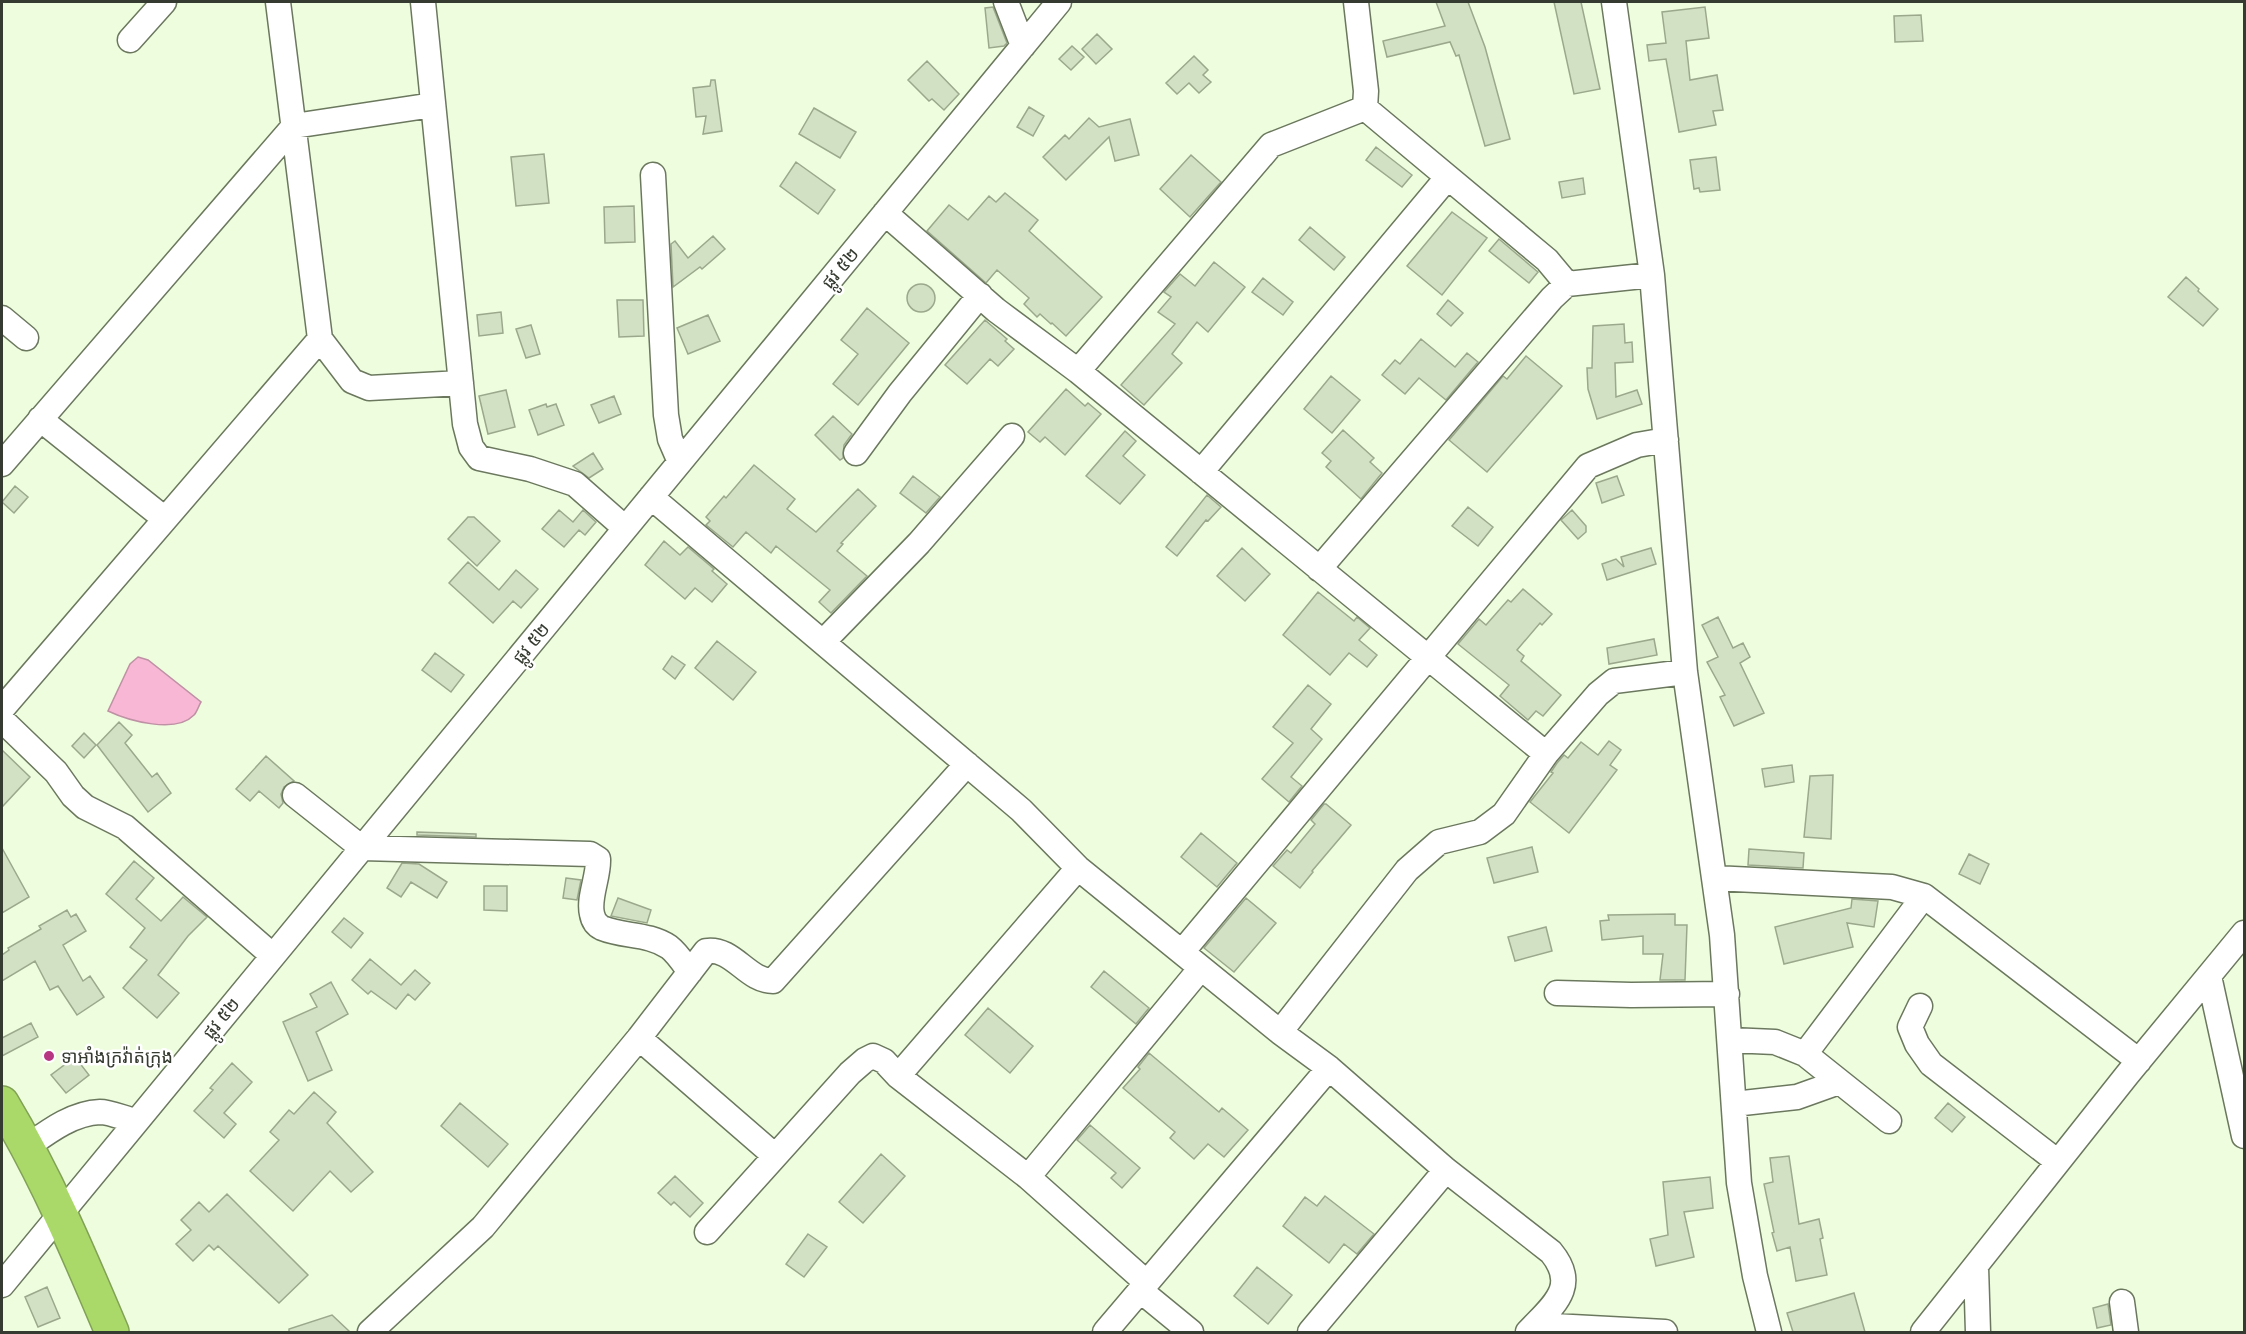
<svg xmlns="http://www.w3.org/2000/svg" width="2246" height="1334" viewBox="0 0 2246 1334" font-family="Raleway,'Noto Sans Khmer',sans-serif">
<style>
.water{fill:#f9b7d6;stroke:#be92a4;stroke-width:1.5}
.building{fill:#d2e0c3;stroke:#9ba88c;stroke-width:1.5}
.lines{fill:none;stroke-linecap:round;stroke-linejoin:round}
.minor-casing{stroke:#6b785e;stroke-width:27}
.highway-casing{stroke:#81a256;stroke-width:36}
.minor{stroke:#fff;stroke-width:24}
.highway{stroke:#aad96a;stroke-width:33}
.poi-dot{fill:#b63681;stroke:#fff;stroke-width:2}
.labels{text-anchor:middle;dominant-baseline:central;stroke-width:5;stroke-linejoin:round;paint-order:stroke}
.street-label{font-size:18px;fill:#353b30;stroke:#fff}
.poi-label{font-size:18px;fill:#353b30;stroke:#fff;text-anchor:start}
</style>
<rect width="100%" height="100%" fill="#effddf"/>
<!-- water -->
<path class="water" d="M 138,657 L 148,660 L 201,702 C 199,705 197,712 194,715 C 176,734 129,721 108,711 L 130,664 Z"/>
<!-- building -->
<path class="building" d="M 1436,2 L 1468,2 L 1485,47 L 1510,139 L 1485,146 L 1459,55 L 1456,56 L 1450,42 L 1387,57 L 1383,41 L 1445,26 Z
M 1554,2 L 1581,2 L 1600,89 L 1574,94 Z
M 993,7 L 1007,43 L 1004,46 L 989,48 L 985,8 Z
M 1705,7 L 1709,38 L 1686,41 L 1690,80 L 1717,75 L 1723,110 L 1713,111 L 1716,125 L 1679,132 L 1666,59 L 1649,61 L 1647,45 L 1666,43 L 1662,12 Z
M 1921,15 L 1923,41 L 1895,42 L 1894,16 Z
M 1097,34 L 1112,49 L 1096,64 L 1082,49 Z
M 1072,46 L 1084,57 L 1071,70 L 1059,59 Z
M 1194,56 L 1208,70 L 1203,75 L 1211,82 L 1199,93 L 1189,83 L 1177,94 L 1166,83 Z
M 927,61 L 959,94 L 944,110 L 932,99 L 929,101 L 908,80 Z
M 711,80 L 715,80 L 722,131 L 703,134 L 706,116 L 696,117 L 693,88 L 710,86 Z
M 1029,107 L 1044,116 L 1033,136 L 1017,127 Z
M 814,108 L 856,132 L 840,158 L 799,134 Z
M 1089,118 L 1099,127 L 1130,119 L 1139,155 L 1115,161 L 1109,137 L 1066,180 L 1043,157 L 1065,135 L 1069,139 Z
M 1376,147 L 1412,175 L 1402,187 L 1366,160 Z
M 544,154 L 549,203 L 516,206 L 511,157 Z
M 1191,155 L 1221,182 L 1190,217 L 1160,189 Z
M 1716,157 L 1720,190 L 1700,192 L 1699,188 L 1694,189 L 1690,160 Z
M 796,162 L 835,190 L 818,214 L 780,186 Z
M 1583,178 L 1585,194 L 1562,198 L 1559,182 Z
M 1005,193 L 1038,220 L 1029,231 L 1102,297 L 1066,336 L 1052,323 L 1051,324 L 1040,314 L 1037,317 L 1024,304 L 1029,298 L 997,270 L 986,283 L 927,231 L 949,205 L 968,220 L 989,196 L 996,202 Z
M 634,206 L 635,242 L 605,243 L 604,207 Z
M 1452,212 L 1487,238 L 1442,295 L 1407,266 Z
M 1310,227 L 1345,257 L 1334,270 L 1299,240 Z
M 713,236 L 725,249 L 702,269 L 700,267 L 673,287 L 671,244 L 675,241 L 688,258 Z
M 1499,239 L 1538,272 L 1529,283 L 1489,251 Z
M 1214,262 L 1245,287 L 1208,332 L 1197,322 L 1172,354 L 1182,363 L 1144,405 L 1121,385 L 1175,324 L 1158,312 L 1171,297 L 1164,292 L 1180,274 L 1195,286 Z
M 2186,277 L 2199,289 L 2198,291 L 2218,309 L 2203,326 L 2168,297 Z
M 1263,278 L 1293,302 L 1283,315 L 1252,292 Z
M907 298a14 14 0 1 1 28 0a14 14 0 1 1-28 0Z
M 617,300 L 643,300 L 644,336 L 619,337 Z
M 1448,300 L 1463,313 L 1451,326 L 1437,314 Z
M 867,308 L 909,343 L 858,405 L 833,384 L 858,354 L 841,340 Z
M 501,312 L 503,333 L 479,336 L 477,315 Z
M 708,315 L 720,341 L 688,354 L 677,328 Z
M 985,320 L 1007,339 L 1005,341 L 1014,349 L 998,366 L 990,359 L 967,384 L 945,365 Z
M 1624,324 L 1625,343 L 1632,342 L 1633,362 L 1615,363 L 1616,397 L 1637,390 L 1642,404 L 1597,419 L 1588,389 L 1587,368 L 1592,368 L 1593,326 Z
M 531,325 L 540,354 L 526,358 L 516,329 Z
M 1421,339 L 1455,367 L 1467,353 L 1478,362 L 1446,400 L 1419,378 L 1405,394 L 1382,375 L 1395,360 L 1400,364 Z
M 1526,356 L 1562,386 L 1487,472 L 1449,440 L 1503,376 L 1507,379 Z
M 1331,376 L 1360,400 L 1332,433 L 1304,409 Z
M 1066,389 L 1085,406 L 1088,403 L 1101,414 L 1065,455 L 1045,437 L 1040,442 L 1028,432 Z
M 506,390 L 515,427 L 488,434 L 479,396 Z
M 614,396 L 621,414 L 599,423 L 591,405 Z
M 546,404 L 547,407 L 556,404 L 564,425 L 538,435 L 529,410 Z
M 833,416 L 852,434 L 844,445 L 843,458 L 840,460 L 815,435 Z
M 1343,430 L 1374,458 L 1370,462 L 1382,473 L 1361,499 L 1326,467 L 1331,461 L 1322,453 Z
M 1125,431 L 1136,441 L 1123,456 L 1145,475 L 1120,504 L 1086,476 Z
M 593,453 L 603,469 L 589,478 L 573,466 Z
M 754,465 L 795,499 L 787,509 L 816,532 L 858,489 L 876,506 L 841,543 L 843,544 L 837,551 L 867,576 L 831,613 L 819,602 L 830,590 L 776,546 L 771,553 L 746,532 L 733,547 L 706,525 L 710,521 L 706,517 L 724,496 L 726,498 Z
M 913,476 L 940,497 L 926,513 L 900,493 Z
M 1617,476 L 1624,495 L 1602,503 L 1596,483 Z
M 15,486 L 28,497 L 14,513 L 2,502 Z
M 1207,495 L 1221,507 L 1208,521 L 1206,520 L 1177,556 L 1166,547 Z
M 1468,507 L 1493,527 L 1478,546 L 1452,526 Z
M 559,510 L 573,522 L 583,510 L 596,522 L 585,535 L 579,530 L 564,547 L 542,529 Z
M 1572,510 L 1586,526 L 1586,532 L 1578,539 L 1561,520 Z
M 468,517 L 474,517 L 500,541 L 477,566 L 448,539 Z
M 664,541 L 680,555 L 688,547 L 714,569 L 712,571 L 727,584 L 712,602 L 695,588 L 685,599 L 645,565 Z
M 1242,548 L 1270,574 L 1245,601 L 1217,576 Z
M 1651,548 L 1656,564 L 1607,580 L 1602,564 L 1616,559 L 1624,567 L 1621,557 Z
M 468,562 L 499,590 L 516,570 L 538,589 L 521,608 L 513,601 L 493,623 L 449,583 Z
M 1523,589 L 1552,614 L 1542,625 L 1540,623 L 1517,650 L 1524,656 L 1521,661 L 1561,695 L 1543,716 L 1536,711 L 1528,720 L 1500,696 L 1509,685 L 1458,644 L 1479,619 L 1486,625 L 1508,600 L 1511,602 Z
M 1318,592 L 1354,621 L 1357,617 L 1370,628 L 1359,640 L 1377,655 L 1367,667 L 1349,653 L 1330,675 L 1283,635 Z
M 1718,617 L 1733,648 L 1743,643 L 1750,657 L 1740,663 L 1764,713 L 1734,726 L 1720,697 L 1725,695 L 1707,662 L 1718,657 L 1702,625 Z
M 1654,639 L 1657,655 L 1609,664 L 1607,648 Z
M 717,641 L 756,672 L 733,700 L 695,668 Z
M 435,653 L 464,675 L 451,692 L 422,670 Z
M 672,656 L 685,665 L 675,679 L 663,669 Z
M 1308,685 L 1331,704 L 1311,729 L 1322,739 L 1291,777 L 1302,786 L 1289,802 L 1262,779 L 1293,743 L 1273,727 Z
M 119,722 L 132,735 L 125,743 L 152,777 L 157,773 L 171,793 L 148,812 L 97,745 Z
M 84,733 L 96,745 L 84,758 L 72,746 Z
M 1609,741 L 1621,750 L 1610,765 L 1617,770 L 1569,833 L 1530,802 L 1553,773 L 1551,772 L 1557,763 L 1564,755 L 1568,758 L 1581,742 L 1598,755 Z
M 2,750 L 30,777 L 2,807 Z
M 266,756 L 294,781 L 284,787 L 281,794 L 283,803 L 279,808 L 259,791 L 250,801 L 236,789 Z
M 1792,765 L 1794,782 L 1765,787 L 1762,769 Z
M 1833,775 L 1831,839 L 1804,837 L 1810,776 Z
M 1324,804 L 1326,804 L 1351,825 L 1312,871 L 1313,872 L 1300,888 L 1273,866 L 1287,850 L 1291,853 L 1315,824 L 1311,820 Z
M 417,832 L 476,834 L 476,837 L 417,835 Z
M 1201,833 L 1237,863 L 1217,887 L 1181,857 Z
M 1532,847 L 1538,872 L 1494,883 L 1487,858 Z
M 2,848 L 29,897 L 2,913 Z
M 1749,849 L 1804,853 L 1803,868 L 1748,865 Z
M 1969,854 L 1989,864 L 1980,884 L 1959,874 Z
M 134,861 L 154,878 L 136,899 L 161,921 L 183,897 L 207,917 L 188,936 L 158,975 L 179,993 L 157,1018 L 123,988 L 147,960 L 130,947 L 145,928 L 106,894 Z
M 402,863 L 419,864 L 447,882 L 437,898 L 411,882 L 401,897 L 387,888 Z
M 566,878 L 581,880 L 577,900 L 563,898 Z
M 484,886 L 507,886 L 507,911 L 484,910 Z
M 618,898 L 651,910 L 647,923 L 611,916 Z
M 1246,898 L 1276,923 L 1234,972 L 1204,948 Z
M 1852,899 L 1878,901 L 1874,927 L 1847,923 L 1853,947 L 1784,964 L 1775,927 L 1851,908 Z
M 67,910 L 71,917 L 76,914 L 86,931 L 63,945 L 83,981 L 90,976 L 104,997 L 77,1015 L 58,986 L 50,990 L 35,961 L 2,981 L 2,955 L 9,950 L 8,948 L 41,929 L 39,926 Z
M 1675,914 L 1675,925 L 1687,925 L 1685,980 L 1660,980 L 1663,954 L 1643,954 L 1643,936 L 1602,940 L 1600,921 L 1609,920 L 1608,915 Z
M 344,918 L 363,933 L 351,948 L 332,932 Z
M 1546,927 L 1552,951 L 1515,961 L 1508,937 Z
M 370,959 L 401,985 L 415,970 L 430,983 L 415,1000 L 408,994 L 396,1009 L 371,991 L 368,994 L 352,980 Z
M 1104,971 L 1149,1008 L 1136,1024 L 1091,987 Z
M 331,982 L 348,1014 L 316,1032 L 332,1070 L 308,1081 L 283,1022 L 317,1007 L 310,994 Z
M 988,1008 L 1033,1046 L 1010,1073 L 965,1035 Z
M 31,1023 L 38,1037 L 2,1056 L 2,1038 Z
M 1149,1053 L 1219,1112 L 1222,1108 L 1248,1130 L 1224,1157 L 1208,1144 L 1194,1159 L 1170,1138 L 1175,1132 L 1123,1088 L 1140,1069 L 1138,1067 Z
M 75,1057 L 89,1075 L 66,1093 L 51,1075 Z
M 232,1063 L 252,1082 L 224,1113 L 236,1124 L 224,1138 L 194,1111 L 213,1090 L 210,1088 Z
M 314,1092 L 336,1112 L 327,1123 L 373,1172 L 351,1192 L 330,1171 L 293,1211 L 250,1171 L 279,1140 L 270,1132 L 289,1110 L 294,1114 Z
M 460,1103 L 508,1144 L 488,1167 L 441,1126 Z
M 1948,1103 L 1965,1117 L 1952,1132 L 1935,1118 Z
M 1090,1125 L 1140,1168 L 1122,1188 L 1111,1178 L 1116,1173 L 1077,1140 Z
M 881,1154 L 905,1176 L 863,1223 L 839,1202 Z
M 1789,1156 L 1799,1224 L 1819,1219 L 1823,1238 L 1820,1239 L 1827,1275 L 1796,1281 L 1790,1247 L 1777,1251 L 1772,1233 L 1774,1232 L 1764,1184 L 1773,1182 L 1770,1158 Z
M 675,1176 L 703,1203 L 690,1217 L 674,1202 L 671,1205 L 658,1193 Z
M 1710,1177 L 1713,1208 L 1684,1212 L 1694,1257 L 1656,1266 L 1650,1239 L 1668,1235 L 1663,1182 Z
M 227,1194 L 308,1275 L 279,1303 L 218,1246 L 214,1250 L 209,1245 L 193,1261 L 176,1244 L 191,1230 L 181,1220 L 199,1202 L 209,1212 Z
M 1325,1196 L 1374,1234 L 1357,1254 L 1344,1244 L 1329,1263 L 1283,1226 L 1305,1197 L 1317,1206 Z
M 808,1234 L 827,1247 L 804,1277 L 786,1264 Z
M 1257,1267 L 1292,1295 L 1268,1324 L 1234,1296 Z
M 47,1287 L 60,1318 L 38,1327 L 25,1297 Z
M 1854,1293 L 1865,1332 L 1793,1332 L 1787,1313 Z
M 2108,1304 L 2111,1325 L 2097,1328 L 2093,1308 Z
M 332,1315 L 350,1332 L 289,1332 L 289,1329 Z"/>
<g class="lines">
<!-- minor casing -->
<g class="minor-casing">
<path id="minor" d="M 278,2 L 320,339 L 352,381 L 369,388 L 461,383
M 423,2 L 465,424 L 471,447 L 479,458 L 530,469 L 575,484 L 625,528
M 1006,2 L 1023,46
M 1356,2 L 1366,91 L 1365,108
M 1614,2 L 1652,275 L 1685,672 L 1722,935 L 1739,1183 L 1755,1276 L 1769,1332
M 130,40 L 164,2
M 1365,108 L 1547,260 L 1567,284
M 653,175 L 666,415 L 670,439 L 680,462
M 885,213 L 996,310 L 1078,371 L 1546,754
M 2,318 L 26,338
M 1078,371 L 1271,145 L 1365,108
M 40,419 L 165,519
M 856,453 L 900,393 L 980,295
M 2,464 L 294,126 L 433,105
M 1201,472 L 1447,178
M 651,497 L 1021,810 L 1078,868 L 1280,1032 L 1329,1068 L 1446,1170 L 1551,1252 C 1580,1287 1552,1306 1528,1332
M 1319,569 L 1552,298 L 1567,284 L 1652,275
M 823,642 L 919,543 L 1012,436
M 2,709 L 320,339
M 2,720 L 56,772 L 73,796 L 85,807 L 125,827 L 273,956
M 295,795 L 362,848 L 590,854 L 598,859 C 599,876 588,898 592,914 C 593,920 596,925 602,928 C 624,937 648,933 669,947 C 677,953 684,964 690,972
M 1714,878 L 1892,887 L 1924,896 L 2139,1061
M 1182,952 L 1588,466 L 1637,445 L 1666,440
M 2209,976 L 2244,1136
M 1557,993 L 1631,995 L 1727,994
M 1920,1006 L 1910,1027 L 1917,1044 L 1931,1064 L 2058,1162
M 1280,1032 L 1407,870 L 1439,842 L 1480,832 L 1504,814 L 1546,754 L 1598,694 L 1614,681 L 1685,672
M 639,1038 L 706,951 C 733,947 747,981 773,981 L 967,764
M 1730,1040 L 1775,1042 L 1805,1054 L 1889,1121
M 1805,1054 L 1924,896
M 898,1076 L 1078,868
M 1734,1104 L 1797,1097 L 1839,1082
M 28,1146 C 49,1131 73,1113 100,1112 C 111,1112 125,1119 136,1121
M 1028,1177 L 1201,968
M 707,1232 L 850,1073 L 865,1060 L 873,1056 L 884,1061 L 898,1076 L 1028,1177 L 1147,1283
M 1976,1267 L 1978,1332
M 2,1285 L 1059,2
M 1141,1291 L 1191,1332
M 2122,1302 L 2126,1332
M 1535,1325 L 1665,1332
M 370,1332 L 483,1227 L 639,1038 L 775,1156
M 1105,1332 L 1329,1068
M 1310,1332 L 1446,1170
M 1923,1332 L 2127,1075 L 2244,933"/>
</g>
<!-- highway casing -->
<g class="highway-casing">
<path id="highway" d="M 2,1103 C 46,1176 79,1254 112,1332"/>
</g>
<!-- minor -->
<use href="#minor" class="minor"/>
<!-- highway -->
<use href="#highway" class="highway"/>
</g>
<!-- markers -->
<circle class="poi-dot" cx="49" cy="1056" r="6"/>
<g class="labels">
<!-- street labels -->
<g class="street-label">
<text transform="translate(840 268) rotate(-50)">ផ្លូវ ៥២</text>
<text transform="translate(531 643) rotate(-51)">ផ្លូវ ៥២</text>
<text transform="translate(221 1018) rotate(-51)">ផ្លូវ ៥២</text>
</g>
<!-- poi labels -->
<g class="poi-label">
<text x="61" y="1056">ទាអាំងក្រវ៉ាត់ក្រុង</text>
</g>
</g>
<!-- border -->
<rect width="2246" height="1334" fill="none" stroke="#353b30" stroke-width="6"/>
</svg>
